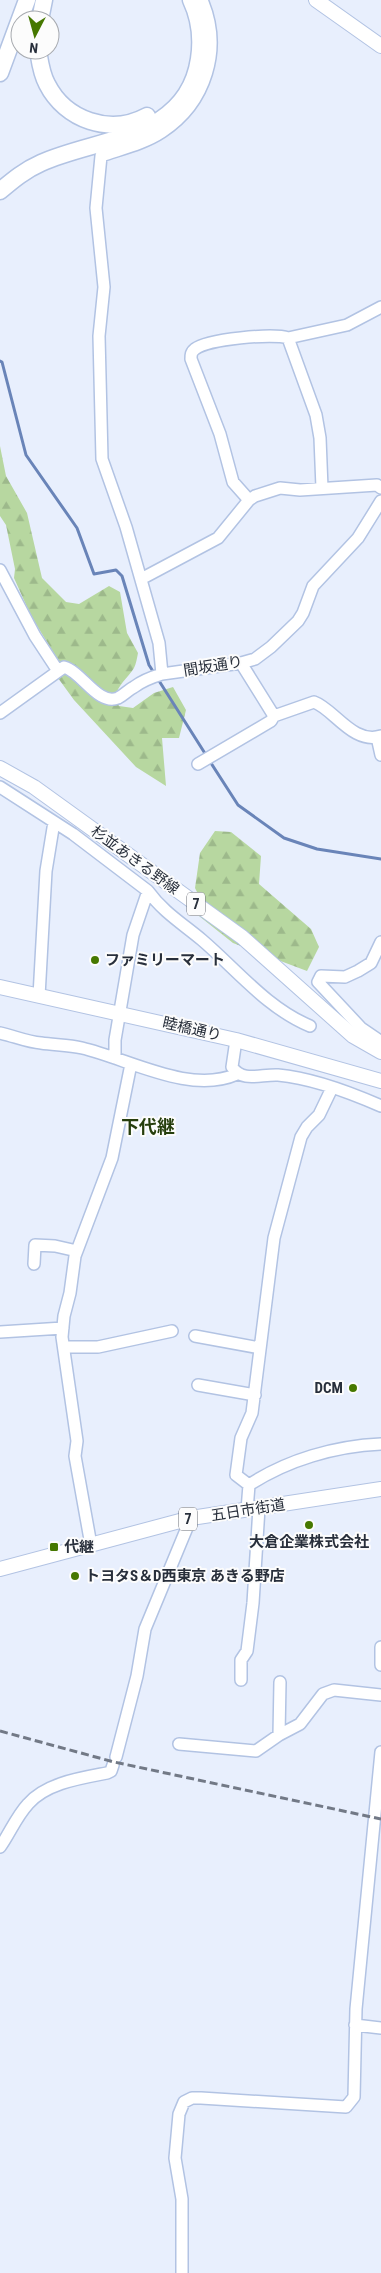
<svg xmlns="http://www.w3.org/2000/svg" width="381" height="2273" viewBox="0 0 381 2273" font-family="'Roboto Condensed','Noto Sans JP',sans-serif">
<style>
.forest{fill:url(#forest-firs)}
.lines{fill:none;stroke-linecap:round;stroke-linejoin:round}
.stream{stroke:#6984b8;stroke-width:3}
.minor-casing{stroke:#b2c3e3;stroke-width:14}
.major-casing{stroke:#b2c3e3;stroke-width:16}
.highway-casing{stroke:#b2c3e3;stroke-width:19}
.minor{stroke:#fff;stroke-width:11}
.major{stroke:#fff;stroke-width:14}
.highway{stroke:#fff;stroke-width:16}
.rail{stroke:#727986;stroke-width:3;stroke-dasharray:8 4;stroke-linecap:butt}
.poi-dot{fill:#467800;stroke:#fcfcfc;stroke-width:2}
.labels{text-anchor:middle;dominant-baseline:central;stroke-width:4;stroke-linejoin:round;paint-order:stroke}
.shield{fill:#fcfcfc;stroke:#686c75;stroke-width:1}
.shield-label{font-size:14px;font-weight:bold;fill:#282f3b}
.street-label{font-size:15px;fill:#282f3b;stroke:#fcfcfc}
.poi-label{font-size:15px;font-weight:bold;fill:#282f3b;stroke:#fcfcfc;text-anchor:start}
.quarter-label{font-size:18px;font-weight:bold;fill:#263e0d;stroke:#fcfcfc}
</style>
<defs>
<pattern id="forest-firs" width="22" height="20" patternUnits="userSpaceOnUse" patternTransform="scale(1.25)"><rect width="22" height="20" fill="#b7d7a0"/><path d="M5 1l3.5 6h-7zM16 11l3.5 6h-7z" fill="#9db98b"/></pattern>
</defs>
<rect width="100%" height="100%" fill="#e8effd"/>
<!-- forest -->
<path class="forest" d="M 0,446 L 6,476 L 27,513 L 42,578 L 66,602 L 79,604 L 109,586 L 120,592 L 127,633 L 138,653 C 137,658 136,664 134,668 C 127,680 109,691 119,706 L 133,708 L 154,693 L 173,687 L 186,710 L 179,738 L 162,738 L 166,786 L 136,767 L 74,700 L 58,678 L 58,660 L 31,616 L 14,578 L 15,569 L 6,525 L 0,516 Z
M 215,831 L 231,832 L 261,856 L 259,884 L 311,929 L 319,947 L 307,971 L 233,943 L 199,916 L 199,896 L 195,888 L 200,853 Z"/>
<g class="lines">
<!-- stream -->
<path class="stream" d="M 0,361 L 2,362 L 26,455 L 77,528 L 94,574 L 116,570 L 122,576 L 149,665 L 206,755
M 209,760 L 238,805 L 284,838 L 317,849 L 381,859"/>
<!-- minor casing -->
<g class="minor-casing">
<path id="minor" d="M 288,338 L 316,415 L 320,438 L 322,488
M 249,500 L 233,482 L 220,434 L 191,359 C 191,355 191,352 195,349 C 207,339 274,333 288,338 L 347,325 L 381,307
M 0,570 L 35,636 L 58,671
M 141,579 L 218,538 L 249,500 L 255,496 L 280,488 L 300,490 L 377,485 L 381,488
M 241,663 L 274,716
M 162,674 L 159,643 L 126,527 L 102,459 L 99,336 L 104,287 L 96,208 L 101,156 C 121,149 144,144 162,132 C 206,103 223,49 202,0
M 0,713 L 64,667 C 82,672 98,706 118,698 C 124,695 128,690 134,687 C 142,681 152,677 162,674 L 241,663 L 255,659 L 271,647 L 298,621 L 303,613 L 313,586 L 358,538 L 381,501
M 377,737 L 381,755
M 198,764 L 271,721 L 274,716 L 314,702 C 334,709 353,745 381,736
M 0,787 L 73,834 L 148,891 L 133,935 L 115,1040 L 115,1058
M 148,891 C 163,912 183,924 202,940 C 237,970 267,1008 310,1026
M 381,942 L 371,963 L 358,971 L 345,977 L 321,976 L 318,982 L 361,1028 L 380,1041 L 381,1045
M 39,996 L 46,871 L 54,822
M 0,1033 C 14,1036 27,1042 41,1043 C 55,1045 69,1045 82,1048 C 129,1059 190,1095 237,1074
M 236,1040 L 232,1067 C 243,1083 261,1074 278,1075 C 312,1078 349,1092 381,1106
M 34,1264 L 35,1245 L 55,1246 L 77,1251
M 0,1332 L 63,1328
M 195,1336 L 260,1348
M 64,1347 L 98,1347 L 172,1331
M 198,1385 L 255,1395
M 249,1485 L 236,1475 L 241,1438 L 252,1413 L 274,1238 L 301,1137 L 307,1127 L 319,1115 L 332,1088
M 247,1510 L 249,1485 C 287,1460 335,1446 381,1444
M 91,1545 L 75,1456 L 77,1441 L 62,1337 L 64,1316 L 70,1293 L 75,1256 L 112,1158 L 131,1064
M 381,1647 L 381,1665
M 241,1680 L 241,1660 L 247,1651 L 253,1603 L 259,1508
M 279,1735 L 280,1682
M 179,1744 L 256,1751 L 279,1735 L 300,1724 L 323,1694 L 334,1690 L 381,1695
M 116,1757 L 137,1676 L 145,1629 L 191,1518
M 0,1847 C 10,1833 16,1817 28,1804 C 46,1783 81,1778 107,1773 L 111,1771 L 113,1765
M 355,2025 L 381,2028
M 182,2273 L 182,2199 L 175,2158 L 179,2114 L 184,2102 L 192,2098 L 201,2098 L 346,2107 L 354,2097 L 356,2009 L 381,1752"/>
</g>
<!-- major casing -->
<g class="major-casing">
<path id="major" d="M 316,0 L 381,46
M 0,768 L 34,787 L 242,937 L 353,1036 L 381,1052
M 0,987 L 236,1040 L 381,1081
M 0,1569 L 191,1518 L 381,1489"/>
</g>
<!-- highway casing -->
<g class="highway-casing">
<path id="highway" d="M 40,20 L 44,0
M 38,50 C 40,62 41,73 47,84 C 65,120 110,136 147,116
M 0,73 L 27,0
M 0,191 C 13,180 25,170 41,163 C 98,137 187,140 199,59 C 202,39 200,19 191,0"/>
</g>
<!-- minor -->
<use href="#minor" class="minor"/>
<!-- major -->
<use href="#major" class="major"/>
<!-- highway -->
<use href="#highway" class="highway"/>
<!-- rail -->
<path class="rail" d="M 0,1731 L 114,1762 L 381,1819"/>
</g>
<!-- markers -->
<g class="poi-dot">
<circle cx="95" cy="960" r="5"/>
<circle cx="353" cy="1388" r="5"/>
<circle cx="309" cy="1525" r="5"/>
<rect x="49" y="1542" width="10" height="10" rx="2.5"/>
<circle cx="75" cy="1576" r="5"/>
</g>
<g class="labels">
<!-- shield labels -->
<g class="shield">
<rect x="187" y="892.5" width="18" height="23" rx="4"/>
<rect x="179" y="1507.5" width="18" height="23" rx="4"/>
</g>
<g class="shield-label">
<text x="196" y="904">7</text>
<text x="188" y="1519">7</text>
</g>
<!-- street labels -->
<g class="street-label">
<text transform="translate(213 666) rotate(-9)">間坂通り</text>
<text transform="translate(135 860) rotate(36)">杉並あきる野線</text>
<text transform="translate(192 1029) rotate(13)">睦橋通り</text>
<text transform="translate(248 1510) rotate(-9)">五日市街道</text>
</g>
<!-- poi labels -->
<g class="poi-label">
<text x="105" y="960">ファミリーマート</text>
<text x="343" y="1388" text-anchor="end">DCM</text>
<text x="309" y="1542" text-anchor="middle">大倉企業株式会社</text>
<text x="64" y="1547">代継</text>
<text x="85" y="1576">トヨタS＆D西東京 あきる野店</text>
</g>
<!-- quarter labels -->
<g class="quarter-label">
<text x="148" y="1126">下代継</text>
</g>
</g>
<!-- north arrow -->
<g transform="translate(35 35) rotate(186)"><circle r="24" fill="#fcfcfc" stroke="#a7aaaf"/>
<path d="M0-4L9 19L0 12L-9 19Z" fill="#467800"/>
<text y="-8" font-size="14" font-weight="bold" text-anchor="middle" fill="#282f3b">N</text>
</g>
</svg>
